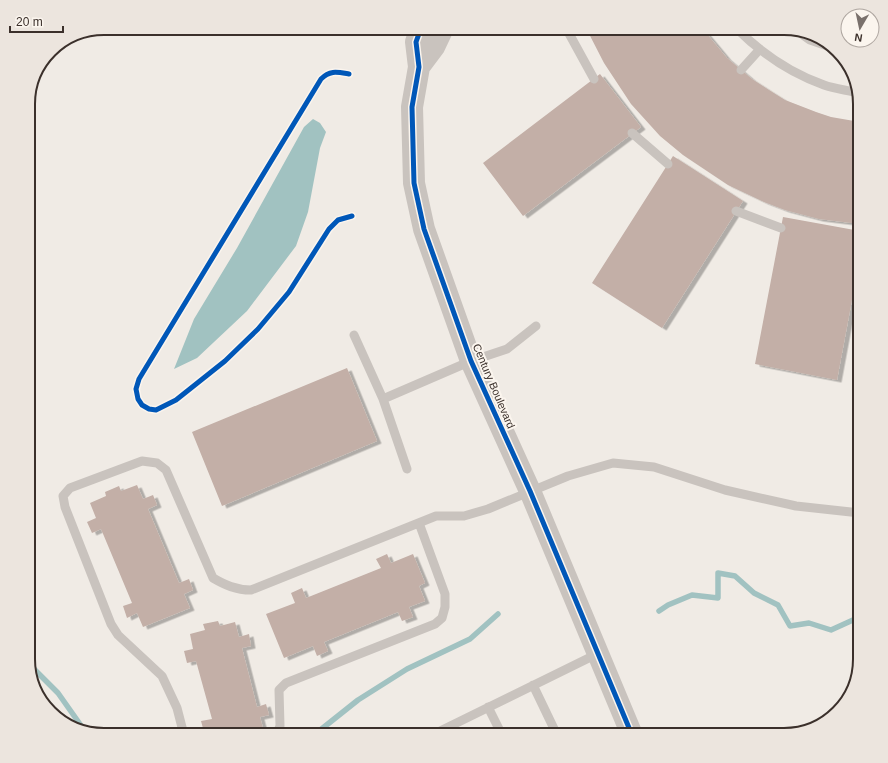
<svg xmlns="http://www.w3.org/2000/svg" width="888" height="763" viewBox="0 0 888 763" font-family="Arial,sans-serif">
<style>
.water{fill:#a1c2c1}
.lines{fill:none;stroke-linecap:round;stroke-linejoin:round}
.stream{stroke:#a1c2c1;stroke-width:5.5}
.building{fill:#c3afa7;filter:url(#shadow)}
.service{stroke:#c9c3be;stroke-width:9}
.tertiary{stroke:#c9c3be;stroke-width:22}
.cycleway-casing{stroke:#fbf5ee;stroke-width:8}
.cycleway{stroke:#0057b8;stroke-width:5}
.labels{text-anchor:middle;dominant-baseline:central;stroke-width:4;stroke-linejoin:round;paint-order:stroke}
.street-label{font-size:11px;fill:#3b302b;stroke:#fbf5ee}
.rim{fill:none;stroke:#3b302b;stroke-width:2}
</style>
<defs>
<filter id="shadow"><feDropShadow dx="4.5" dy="2.5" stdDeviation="0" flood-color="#0004"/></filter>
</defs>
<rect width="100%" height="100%" fill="#f0ebe5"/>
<!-- water -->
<path class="water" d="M 313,119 L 320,123 L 326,132 L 320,148 L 308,212 L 296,246 L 247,311 L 197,358 L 174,369 L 194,319 L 237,248 L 304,127 Z"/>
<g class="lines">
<!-- stream -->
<path class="stream" d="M 659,611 L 668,605 L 692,595 L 718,598 L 718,573 L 735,576 L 754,593 L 778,605 L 790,626 L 809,623 L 831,630 L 853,620 L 860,628
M 28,663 L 58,693 L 82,727
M 314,735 L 358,700 L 407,669 L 470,639 L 498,614"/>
</g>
<!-- building -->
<path class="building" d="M 586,28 L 702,28 L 727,58 L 752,79 L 769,90 L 785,100 L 816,112 L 831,117 L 860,122 L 860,224 L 819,219 L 785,210 L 764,202 L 728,185 L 683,155 L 660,136 L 631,104 L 604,63 Z
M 600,74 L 641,127 L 523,216 L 483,163 Z
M 673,156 L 743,201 L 662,328 L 592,283 Z
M 783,217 L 860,231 L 860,257 L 837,380 L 755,364 Z
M 347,368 L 377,441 L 222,506 L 192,432 Z
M 137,485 L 143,499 L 153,495 L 157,505 L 148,509 L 179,583 L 189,579 L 193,590 L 184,594 L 190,608 L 143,627 L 137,613 L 127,618 L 123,606 L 132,603 L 101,529 L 92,533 L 87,522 L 96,518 L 90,503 L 106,496 L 105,492 L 119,486 L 121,491 Z
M 387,554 L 391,563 L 413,554 L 425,583 L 419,586 L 425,601 L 409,607 L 413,617 L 402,621 L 398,612 L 324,642 L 328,651 L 317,656 L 313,646 L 284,658 L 266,614 L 295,603 L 291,593 L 302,588 L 306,598 L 381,568 L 376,559 Z
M 218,621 L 220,626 L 235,622 L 239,637 L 249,634 L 251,646 L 242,648 L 257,707 L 266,704 L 269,715 L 260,717 L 264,732 L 254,735 L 216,735 L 215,729 L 204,732 L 201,721 L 212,719 L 196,661 L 187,663 L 184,651 L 193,649 L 190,634 L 205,630 L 203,624 Z"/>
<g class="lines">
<!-- service -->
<path class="service" d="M 566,28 L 594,79
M 736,28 C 761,53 790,73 824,85 C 835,89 847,90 858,93
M 803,35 L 810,40 L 836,49
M 741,70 L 760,49
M 632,133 L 668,164
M 736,211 L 781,228
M 354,335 L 383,399 L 407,469
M 383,399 L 471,361 L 507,349 L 536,326
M 533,685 L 557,735
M 488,707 L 502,735
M 184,735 L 177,708 L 162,676 L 118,635 L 111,624 L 65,507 L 63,496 L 70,488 L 142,461 L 157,463 L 166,470 L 213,578 C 225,585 236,590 251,590 L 436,516 L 464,516 L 488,509 L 568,476 L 613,463 L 654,467 L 725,490 L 796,506 L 860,513
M 276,735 L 280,726 L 279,690 L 286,683 L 435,624 L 442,618 L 445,607 L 445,594 L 419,523
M 432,735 L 599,653"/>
<!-- tertiary -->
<path class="tertiary" d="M 421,28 L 416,42 L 419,67 L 412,107 L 414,183 L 424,229 L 471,361 L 530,491 L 632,735
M 419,67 L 434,47 L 443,28"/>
<!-- cycleway casing -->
<g class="cycleway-casing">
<path id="cycleway" d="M 421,28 L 416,42 L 419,67 L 412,107 L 414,183 L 424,229 L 471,361 L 530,491 L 632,735
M 349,74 C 337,72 330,70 321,79 L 139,379 L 136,389 L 138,399 L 142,405 L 149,409 L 156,410 L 176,400 L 225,361 L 258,329 L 289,292 L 329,229 L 338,220 L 352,216"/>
</g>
<!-- cycleway -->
<use href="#cycleway" class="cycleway"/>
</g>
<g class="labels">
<!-- street labels -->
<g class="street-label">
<text transform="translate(494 386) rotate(67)">Century Boulevard</text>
</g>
</g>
<!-- crop -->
<path d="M0 0H888V763H0ZM104 35H784A69 69 0 0 1 853 104V659A69 69 0 0 1 784 728H104A69 69 0 0 1 35 659V104A69 69 0 0 1 104 35Z" fill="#ece5de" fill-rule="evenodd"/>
<path class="rim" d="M104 35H784A69 69 0 0 1 853 104V659A69 69 0 0 1 784 728H104A69 69 0 0 1 35 659V104A69 69 0 0 1 104 35Z"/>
<!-- north arrow -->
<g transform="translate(860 28) rotate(189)"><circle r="19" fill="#fbf5ee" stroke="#aea6a0"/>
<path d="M0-3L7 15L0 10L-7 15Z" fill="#7a716c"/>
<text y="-6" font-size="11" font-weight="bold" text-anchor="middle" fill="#3b302b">N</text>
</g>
<!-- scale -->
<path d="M10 26v6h53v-6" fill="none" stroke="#3b302b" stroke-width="2"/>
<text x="16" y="26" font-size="12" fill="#3b302b" stroke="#fbf5ee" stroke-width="3" paint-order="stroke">20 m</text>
</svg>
